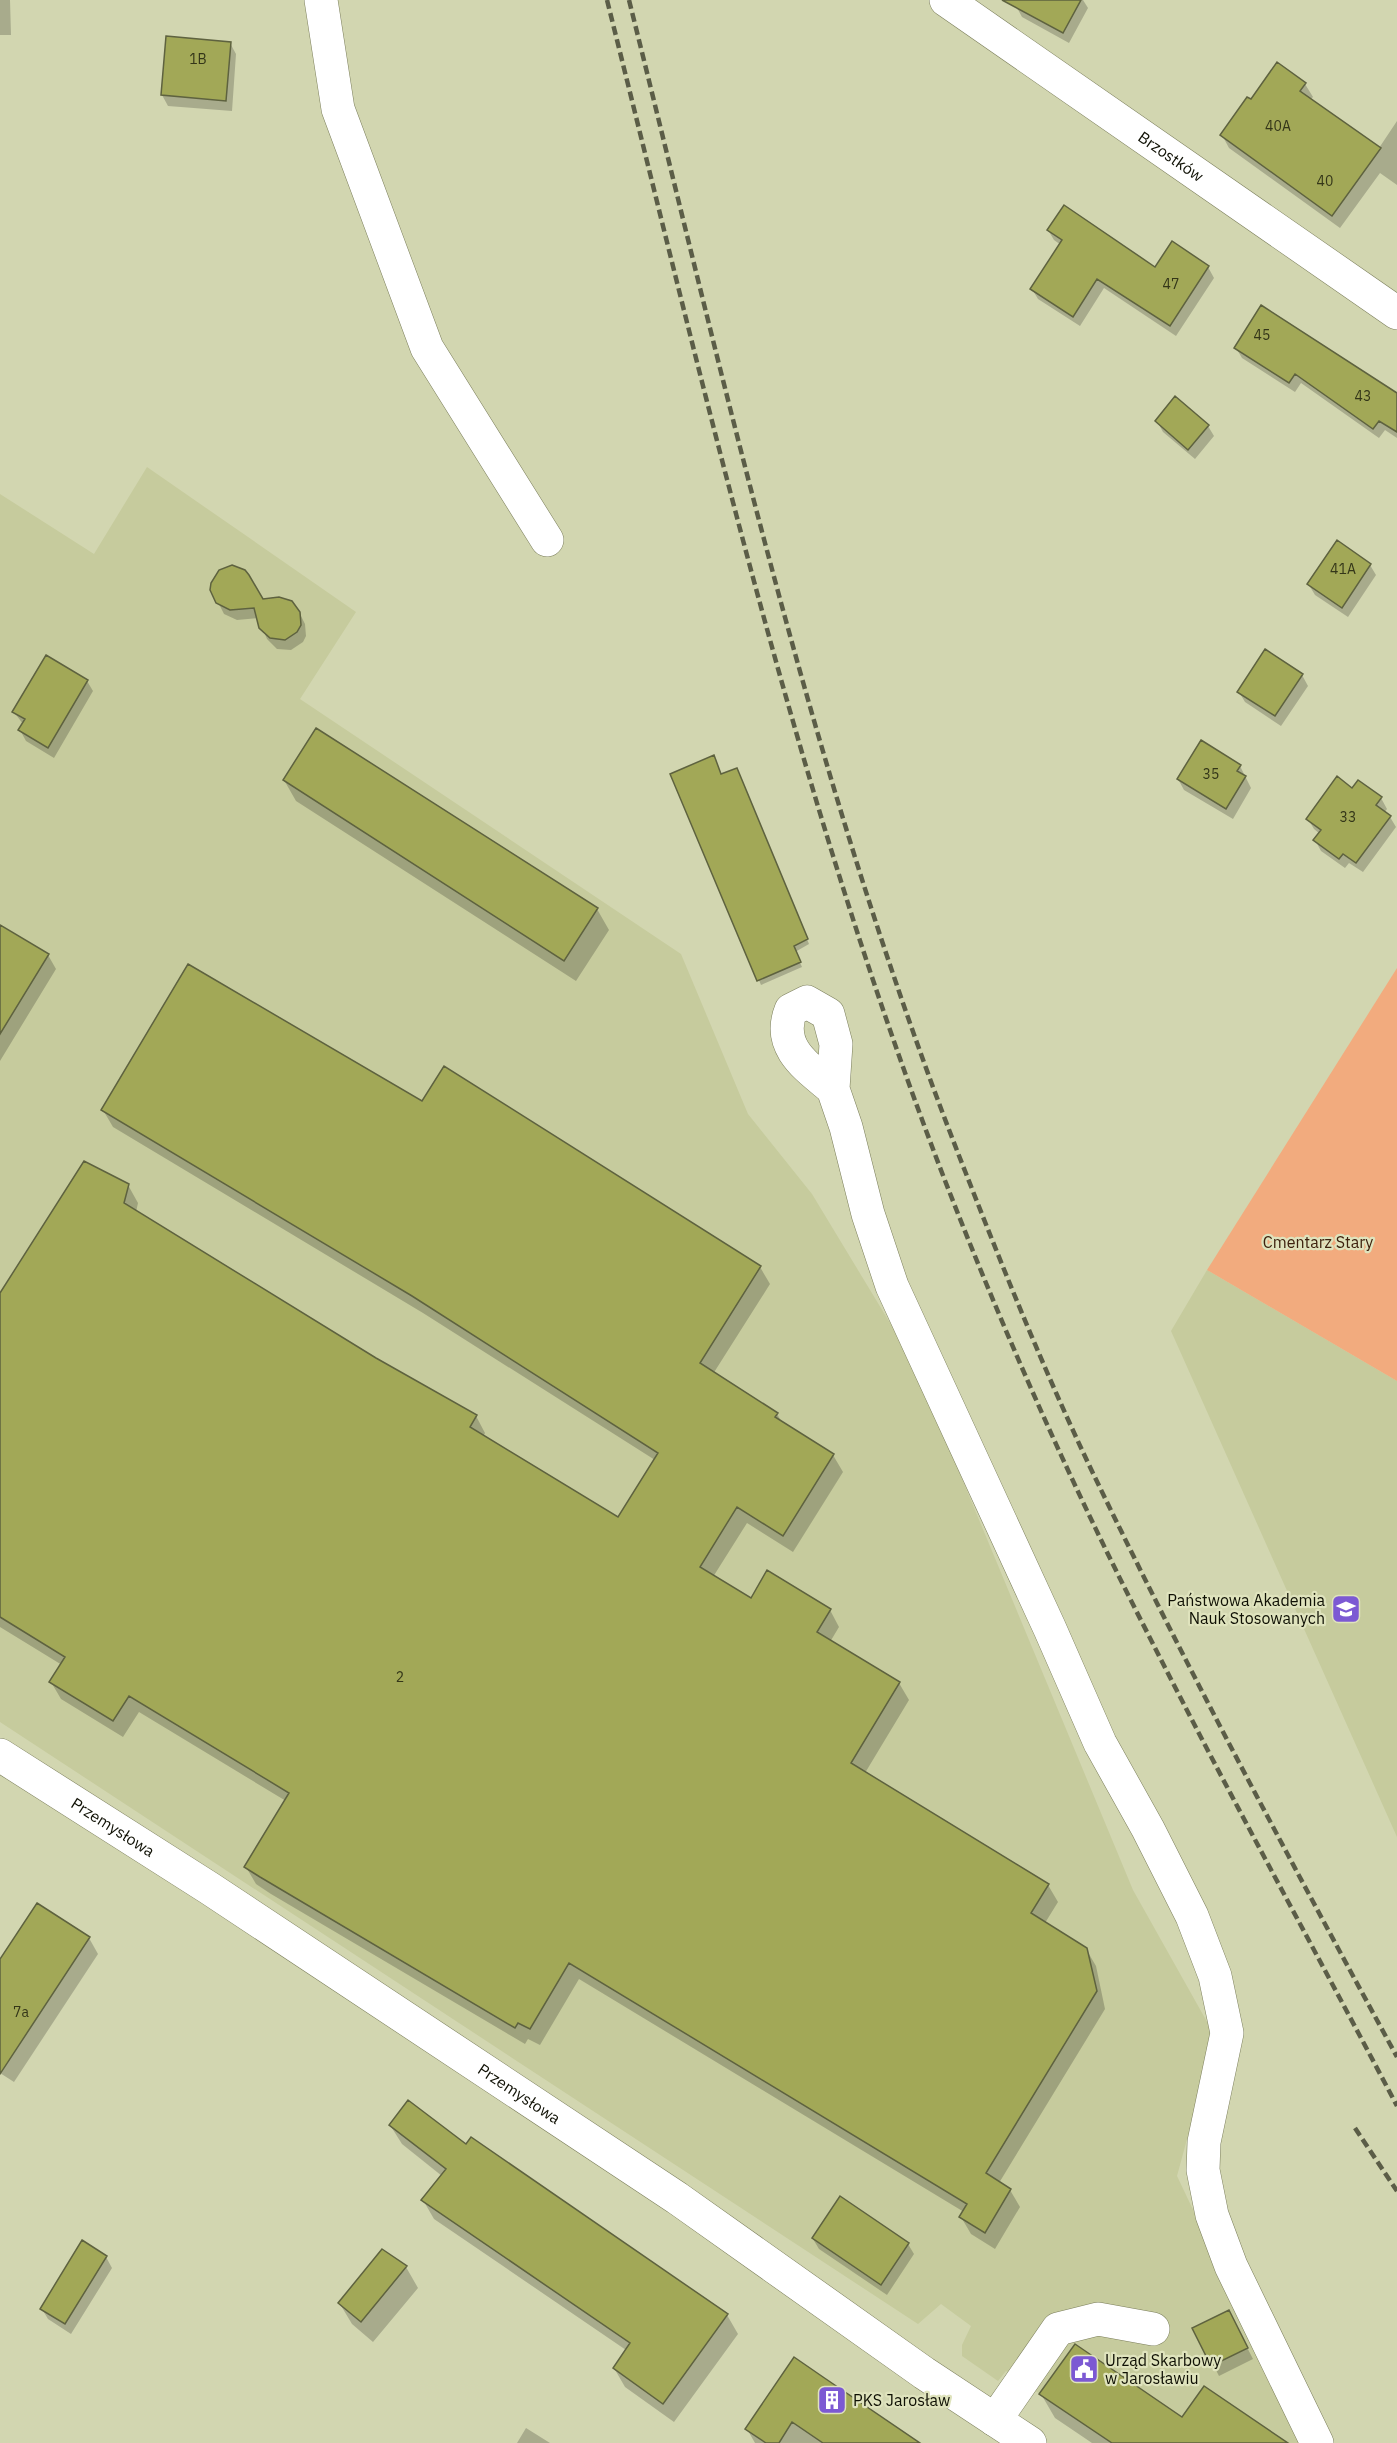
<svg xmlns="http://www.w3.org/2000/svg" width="1397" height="2443" viewBox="0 0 1397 2443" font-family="'IBM Plex Sans',sans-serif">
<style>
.built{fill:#c6cb9d}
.green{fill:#f2ab7e}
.shadow{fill:#0003}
.building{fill:#a2a857;stroke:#5e623f;stroke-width:1.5}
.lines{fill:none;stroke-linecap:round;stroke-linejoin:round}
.minor-casing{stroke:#7b7e5b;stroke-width:34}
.minor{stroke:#fff;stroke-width:33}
.rail{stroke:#5b5d47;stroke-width:4.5;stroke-dasharray:9 4.5;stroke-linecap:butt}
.labels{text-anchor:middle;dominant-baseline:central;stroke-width:4.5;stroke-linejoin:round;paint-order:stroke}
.number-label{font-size:14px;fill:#343619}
.street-label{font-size:16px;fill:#0f1004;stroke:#dfe3bd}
.park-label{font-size:16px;fill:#3e210e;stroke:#dfe3bd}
.poi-label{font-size:16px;fill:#0f1004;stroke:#dfe3bd;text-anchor:start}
</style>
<rect width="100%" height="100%" fill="#d2d6b0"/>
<!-- built -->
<path class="built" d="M 147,467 L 356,612 L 300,699 L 681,954 L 748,1114 L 812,1194 L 913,1361 L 1133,1890 L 1215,2036 L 1177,2176 L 1304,2443 L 1112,2443 L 1006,2371 L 998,2381 L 962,2356 L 962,2345 L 971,2326 L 941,2304 L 918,2324 L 0,1722 L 0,494 L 94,554 Z
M 1207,1270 L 1397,1381 L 1397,1837 L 1171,1331 Z"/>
<!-- green -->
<path class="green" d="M 1397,968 L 1397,1381 L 1207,1270 Z"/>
<!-- shadow -->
<path class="shadow" d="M 0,0 L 10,0 L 11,35 L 0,35 Z
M 1019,0 L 1083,0 L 1088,8 L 1069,43 L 1022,17 L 1016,6 Z
M 230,43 L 236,54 L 232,111 L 168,106 L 162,95 Z
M 1305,84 L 1313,97 L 1310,100 L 1379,148 L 1397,121 L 1397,185 L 1380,173 L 1340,228 L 1229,148 L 1222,135 L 1251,101 Z
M 1048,230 L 1155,269 L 1208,267 L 1214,278 L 1176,336 L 1104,288 L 1080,326 L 1038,299 L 1032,289 L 1061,245 L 1054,240 Z
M 1236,348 L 1397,395 L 1397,438 L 1385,430 L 1379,438 L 1301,383 L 1295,392 L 1242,358 Z
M 1157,421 L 1208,426 L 1214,436 L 1195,459 L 1163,432 Z
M 1370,565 L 1376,575 L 1348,617 L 1315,595 L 1309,585 Z
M 225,568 L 263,601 L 299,612 L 305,624 L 306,636 L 303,642 L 291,650 L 277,649 L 267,639 L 258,618 L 237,620 L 224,614 L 212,590 L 215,576 Z
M 1302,675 L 1308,686 L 1281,726 L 1245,702 L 1239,692 Z
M 87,681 L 93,691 L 54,758 L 26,741 L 20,730 L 23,724 L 14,712 Z
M 1240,766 L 1251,788 L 1233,819 L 1184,790 L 1178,779 Z
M 739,774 L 809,944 L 795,952 L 802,967 L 761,985 L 672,775 Z
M 284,780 L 597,909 L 609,930 L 576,981 L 296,801 Z
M 1358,782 L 1381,798 L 1387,809 L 1384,813 L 1390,817 L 1396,827 L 1363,872 L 1349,863 L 1345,868 L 1321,851 L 1315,840 L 1320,834 L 1314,829 L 1308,819 L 1353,790 Z
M 0,939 L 48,955 L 56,969 L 0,1061 Z
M 423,1103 L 760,1267 L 770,1284 L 713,1374 L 777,1414 L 783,1424 L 833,1455 L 843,1472 L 793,1552 L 747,1523 L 713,1577 L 751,1600 L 830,1610 L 839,1627 L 830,1642 L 899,1683 L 909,1700 L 865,1773 L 1048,1885 L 1058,1902 L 1045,1923 L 1086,1949 L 1096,1966 L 1105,2009 L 999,2183 L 1010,2190 L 1020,2207 L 995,2249 L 971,2234 L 961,2217 L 964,2212 L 579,1979 L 540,2045 L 528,2039 L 525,2044 L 271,1894 L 256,1884 L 246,1867 L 286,1801 L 139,1712 L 123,1737 L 61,1699 L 51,1682 L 62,1665 L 0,1627 L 0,1296 L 128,1185 L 138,1203 L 136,1212 L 375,1360 L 476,1416 L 485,1433 L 483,1437 L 619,1519 L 655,1460 L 423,1313 L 113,1127 L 103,1110 Z
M 89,1938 L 98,1954 L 14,2082 L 0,2073 L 0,1962 Z
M 390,2125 L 467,2146 L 727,2315 L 738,2334 L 674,2422 L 625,2387 L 614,2368 L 626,2350 L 434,2219 L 423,2200 L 442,2176 L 402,2144 Z
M 813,2239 L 908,2244 L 914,2254 L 887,2295 L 819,2249 Z
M 106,2257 L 112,2268 L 71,2334 L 48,2319 L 42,2309 Z
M 406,2267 L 418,2288 L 373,2342 L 352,2324 L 340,2304 Z
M 1234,2322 L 1253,2359 L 1219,2376 L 1195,2329 Z
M 794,2359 L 917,2443 L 755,2443 L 747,2429 Z
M 1041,2394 L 1183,2419 L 1283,2443 L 1092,2443 L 1055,2418 Z
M 526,2428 L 550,2443 L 517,2443 Z"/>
<!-- building -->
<path class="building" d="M 1002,0 L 1081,0 L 1063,33 Z
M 166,36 L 231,42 L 226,101 L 161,95 Z
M 1277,62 L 1306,83 L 1300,91 L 1381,148 L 1332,216 L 1220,135 L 1247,97 L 1251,99 Z
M 1064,205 L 1155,267 L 1172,241 L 1209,266 L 1170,326 L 1097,279 L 1073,317 L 1030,289 L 1062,240 L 1047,230 Z
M 1261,305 L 1397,393 L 1397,432 L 1379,421 L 1373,429 L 1295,374 L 1289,383 L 1234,348 Z
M 1175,396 L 1209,425 L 1188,450 L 1155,421 Z
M 1337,540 L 1371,564 L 1342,608 L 1307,584 Z
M 232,565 L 245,570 L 249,575 L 263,599 L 279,597 L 292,601 L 300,612 L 301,625 L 297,632 L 285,640 L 270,638 L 259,628 L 254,608 L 230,610 L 216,603 L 210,590 L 211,583 L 219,570 Z
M 1265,649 L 1303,674 L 1275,716 L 1237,692 Z
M 46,655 L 88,680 L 48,748 L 18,730 L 25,719 L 12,712 Z
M 316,728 L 598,908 L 564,961 L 283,780 Z
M 1201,740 L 1241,765 L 1237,771 L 1246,776 L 1226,809 L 1177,779 Z
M 714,755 L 721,774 L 737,768 L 808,939 L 794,946 L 801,962 L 757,981 L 670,774 Z
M 1337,776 L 1352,788 L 1358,780 L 1382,797 L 1376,805 L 1391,816 L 1356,863 L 1343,854 L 1339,859 L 1313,840 L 1321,830 L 1306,819 Z
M 0,925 L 49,954 L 0,1034 Z
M 188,964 L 422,1101 L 444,1066 L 761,1266 L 700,1363 L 778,1413 L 775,1417 L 834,1454 L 783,1536 L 737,1507 L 700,1567 L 751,1598 L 767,1570 L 831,1609 L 817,1632 L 900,1682 L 851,1763 L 1049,1884 L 1031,1913 L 1087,1948 L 1097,1991 L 986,2173 L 1011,2189 L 985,2233 L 959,2217 L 967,2204 L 569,1963 L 530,2029 L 518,2023 L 515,2028 L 260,1877 L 244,1867 L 289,1793 L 129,1696 L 113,1721 L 49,1682 L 65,1657 L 0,1617 L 0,1293 L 84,1161 L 129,1184 L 124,1203 L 376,1358 L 477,1415 L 470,1427 L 618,1517 L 658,1453 L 412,1296 L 101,1110 Z
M 37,1903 L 90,1937 L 0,2074 L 0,1959 Z
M 408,2100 L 466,2144 L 471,2137 L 728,2314 L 663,2404 L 613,2368 L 630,2343 L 421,2200 L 446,2169 L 389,2125 Z
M 840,2196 L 909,2243 L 881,2285 L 812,2238 Z
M 82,2240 L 107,2256 L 65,2324 L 40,2309 Z
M 382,2249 L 407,2266 L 361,2322 L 338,2303 Z
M 1229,2310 L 1248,2348 L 1211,2366 L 1192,2328 Z
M 1075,2344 L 1182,2417 L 1204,2386 L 1288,2443 L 1112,2443 L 1039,2394 Z
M 794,2357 L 823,2377 L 920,2443 L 823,2443 L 792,2422 L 779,2443 L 766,2443 L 745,2429 Z"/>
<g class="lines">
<!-- minor casing -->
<g class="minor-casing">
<g id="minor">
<path d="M 321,0 L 338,109 L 427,348 L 547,540"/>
<path id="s1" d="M 946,0 L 1397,313"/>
<path d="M 833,1089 C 807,1067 776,1047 791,1010 L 807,1002 L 828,1014 L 836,1044 L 833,1089 L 846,1127 L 868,1214 L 892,1286 L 1050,1629 L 1100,1743 L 1148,1829 L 1192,1916 L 1215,1976 L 1227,2033 L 1204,2142 L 1203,2170 L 1212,2215 L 1231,2266 L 1317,2443"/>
<path id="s2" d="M 0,1755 L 209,1888 L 677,2198 L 924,2373 L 1030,2443"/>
<path d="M 995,2420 L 1058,2329 L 1098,2319 L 1153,2329"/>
</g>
</g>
<!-- minor -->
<use href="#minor" class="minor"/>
<!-- rail -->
<path class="rail" d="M 607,0 C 706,396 797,796 944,1178 C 1004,1333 1072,1486 1148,1634 C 1228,1793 1314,1948 1397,2106
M 629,0 C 727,393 816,793 965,1171 C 1004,1271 1044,1370 1090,1467 C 1186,1667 1291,1862 1397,2057
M 1355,2128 L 1397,2191"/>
</g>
<!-- icons -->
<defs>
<g id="university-square" transform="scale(1.5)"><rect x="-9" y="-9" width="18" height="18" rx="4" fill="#7c59d3" stroke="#dfe3bd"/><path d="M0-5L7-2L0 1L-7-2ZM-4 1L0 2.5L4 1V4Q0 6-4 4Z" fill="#fff"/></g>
<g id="civic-square" transform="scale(1.5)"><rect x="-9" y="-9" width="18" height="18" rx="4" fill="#7c59d3" stroke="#dfe3bd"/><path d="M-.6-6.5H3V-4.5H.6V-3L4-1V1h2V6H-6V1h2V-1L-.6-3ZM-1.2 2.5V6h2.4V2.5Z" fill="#fff"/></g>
<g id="building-square" transform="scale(1.5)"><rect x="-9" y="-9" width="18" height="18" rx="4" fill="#7c59d3" stroke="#dfe3bd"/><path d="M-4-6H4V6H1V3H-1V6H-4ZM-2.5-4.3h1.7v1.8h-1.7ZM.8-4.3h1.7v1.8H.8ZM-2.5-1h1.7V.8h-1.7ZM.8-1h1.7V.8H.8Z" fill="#fff"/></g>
</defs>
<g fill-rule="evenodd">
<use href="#university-square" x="1346" y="1609"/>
<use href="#civic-square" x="1084" y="2369"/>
<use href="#building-square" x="832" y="2400"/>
</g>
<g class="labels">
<!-- number labels -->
<g class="number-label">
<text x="198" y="59">1B</text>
<text x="1278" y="126">40A</text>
<text x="1325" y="181">40</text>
<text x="1171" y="284">47</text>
<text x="1262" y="335">45</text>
<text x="1363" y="396">43</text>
<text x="1343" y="569">41A</text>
<text x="1211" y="774">35</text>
<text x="1348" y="817">33</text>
<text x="400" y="1677">2</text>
<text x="21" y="2012">7a</text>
</g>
<!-- street labels -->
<g class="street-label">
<text stroke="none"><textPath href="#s1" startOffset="274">Brzostków</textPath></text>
<text stroke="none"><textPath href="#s2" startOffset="134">Przemysłowa</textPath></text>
<text stroke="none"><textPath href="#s2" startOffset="620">Przemysłowa</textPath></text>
</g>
<!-- park labels -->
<g class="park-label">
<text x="1318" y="1242">Cmentarz Stary</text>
</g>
<!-- poi labels -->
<g class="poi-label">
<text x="1325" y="1600" text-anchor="end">Państwowa Akademia<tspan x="1325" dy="18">Nauk Stosowanych</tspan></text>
<text x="1105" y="2360">Urząd Skarbowy<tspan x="1105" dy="18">w Jarosławiu</tspan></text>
<text x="853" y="2400">PKS Jarosław</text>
</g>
</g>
</svg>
